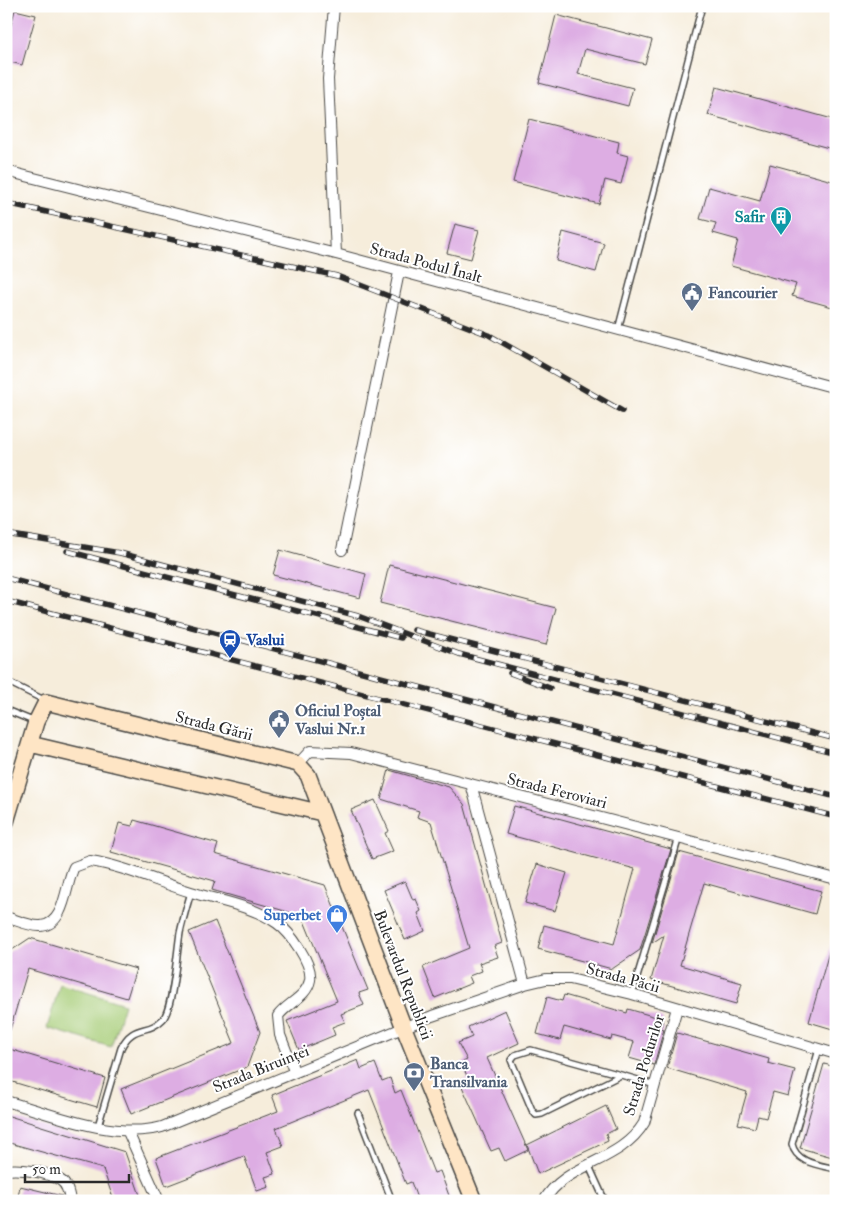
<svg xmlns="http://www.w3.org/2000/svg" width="842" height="1207" viewBox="0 0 842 1207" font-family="'IM FELL Double Pica',serif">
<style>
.green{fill:#a6cc76;stroke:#687c50}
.building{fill:#ddade3}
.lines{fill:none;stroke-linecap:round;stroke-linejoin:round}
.lane-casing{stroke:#494845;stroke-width:8}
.street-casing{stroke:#494845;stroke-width:12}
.secondary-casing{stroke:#494845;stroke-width:18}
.lane{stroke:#fff;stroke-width:5}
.street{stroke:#fff;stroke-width:10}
.secondary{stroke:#fee5c5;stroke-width:15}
.rail-casing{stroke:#2b2b2b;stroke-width:5.5}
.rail{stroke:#fff;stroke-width:4;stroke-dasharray:11;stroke-linecap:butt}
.labels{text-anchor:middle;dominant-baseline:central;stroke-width:4;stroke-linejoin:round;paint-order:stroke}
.culture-label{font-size:16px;font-weight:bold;fill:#0d838f;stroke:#fff;text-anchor:end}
.street-label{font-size:16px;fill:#2b2b2b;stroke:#fff}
.service-label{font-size:16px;font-weight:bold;fill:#4e5e75;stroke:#fff;text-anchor:start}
.transit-label{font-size:16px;font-weight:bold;fill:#164399;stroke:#fff;text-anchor:start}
.shop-label{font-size:16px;font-weight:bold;fill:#366cbe;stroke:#fff;text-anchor:end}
</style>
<rect width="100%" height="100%" fill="#fff"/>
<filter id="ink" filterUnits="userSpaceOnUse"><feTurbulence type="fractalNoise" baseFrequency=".02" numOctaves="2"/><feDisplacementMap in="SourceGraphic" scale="10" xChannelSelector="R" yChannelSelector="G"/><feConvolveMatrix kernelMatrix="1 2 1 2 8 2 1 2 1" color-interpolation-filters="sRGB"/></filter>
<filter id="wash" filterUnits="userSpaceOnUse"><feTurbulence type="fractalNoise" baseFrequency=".0096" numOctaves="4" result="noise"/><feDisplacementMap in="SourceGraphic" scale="20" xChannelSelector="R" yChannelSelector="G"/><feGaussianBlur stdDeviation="1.12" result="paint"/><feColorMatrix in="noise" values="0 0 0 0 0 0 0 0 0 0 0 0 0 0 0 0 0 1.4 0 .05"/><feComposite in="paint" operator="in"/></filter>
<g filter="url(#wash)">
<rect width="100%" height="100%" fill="#f6eddb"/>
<!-- green -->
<path class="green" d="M 60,984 L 124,1004 L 111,1047 L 47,1028 Z"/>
<g id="blocks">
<!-- building -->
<path class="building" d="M 15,10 L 36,15 L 22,65 L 6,61 L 6,44 Z
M 556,15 L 652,40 L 645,64 L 585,49 L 578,74 L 633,88 L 628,106 L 539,83 Z
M 716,87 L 836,120 L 836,150 L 708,115 Z
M 529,119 L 619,142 L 617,153 L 628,156 L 621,184 L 605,180 L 599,204 L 513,182 Z
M 770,164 L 836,182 L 836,308 L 792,296 L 796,284 L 731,266 L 738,240 L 713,233 L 716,223 L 700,219 L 709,187 L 760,201 Z
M 455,224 L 479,230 L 471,259 L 447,253 Z
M 563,232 L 604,243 L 596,272 L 556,261 Z
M 280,550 L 366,574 L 360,598 L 273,575 Z
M 389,565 L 556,608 L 546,645 L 380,603 Z
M 389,770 L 449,787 L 464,804 L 502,943 L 494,946 L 498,957 L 479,963 L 482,971 L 469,976 L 472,983 L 435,998 L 423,967 L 469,948 L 431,822 L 417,817 L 419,811 L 381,799 Z
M 375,800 L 389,831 L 385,833 L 393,851 L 372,859 L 351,810 Z
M 514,806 L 671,849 L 640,950 L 612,969 L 538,949 L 544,925 L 614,944 L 635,869 L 506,834 Z
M 134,820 L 218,844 L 215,854 L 325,885 L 368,990 L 359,993 L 364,1005 L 341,1014 L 345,1022 L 332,1027 L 335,1035 L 299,1050 L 287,1021 L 337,1001 L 302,916 L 212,890 L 215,881 L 111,852 L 119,823 L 132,826 Z
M 679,852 L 821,891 L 815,914 L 704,883 L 680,965 L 742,983 L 736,1004 L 651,980 L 664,935 L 652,943 Z
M 537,864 L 567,873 L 555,911 L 525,903 Z
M 405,881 L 413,900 L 416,899 L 421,911 L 418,913 L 425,931 L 405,940 L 384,890 Z
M 215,921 L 260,1032 L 247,1067 L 131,1114 L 121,1089 L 234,1043 L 189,932 Z
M 30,938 L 136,969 L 127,998 L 28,969 L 9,1033 L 6,1032 L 6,954 Z
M 833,938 L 836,939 L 836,1030 L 809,1022 Z
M 564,995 L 627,1013 L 628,1009 L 663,1019 L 661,1028 L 664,1029 L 654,1065 L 629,1058 L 634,1042 L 612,1036 L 611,1040 L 564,1027 L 560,1040 L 537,1034 L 547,997 L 562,1001 Z
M 505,1010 L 519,1043 L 487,1058 L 528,1150 L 505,1161 L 499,1148 L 491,1151 L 460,1082 L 468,1078 L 461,1063 L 467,1060 L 458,1043 L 472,1037 L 468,1027 Z
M 677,1033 L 769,1059 L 768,1063 L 795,1070 L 788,1096 L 773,1092 L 766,1118 L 758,1116 L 755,1128 L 738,1124 L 747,1092 L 667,1068 Z
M 6,1048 L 105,1078 L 97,1107 L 6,1080 Z
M 358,1060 L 361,1069 L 375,1063 L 382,1081 L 390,1078 L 395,1093 L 401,1090 L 434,1173 L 440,1171 L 451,1201 L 418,1201 L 411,1182 L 406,1184 L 369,1090 L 276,1128 L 283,1146 L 267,1152 L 275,1174 L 265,1177 L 269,1187 L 257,1191 L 244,1156 L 166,1186 L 156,1158 L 278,1111 L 272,1095 Z
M 824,1064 L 836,1067 L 836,1158 L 800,1148 Z
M 606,1106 L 616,1129 L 606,1134 L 608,1141 L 538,1174 L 527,1145 Z
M 6,1115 L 125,1152 L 142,1201 L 114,1201 L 103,1169 L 6,1142 Z
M 20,1186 L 62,1196 L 63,1201 L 17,1201 Z"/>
</g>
</g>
<g filter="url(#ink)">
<use href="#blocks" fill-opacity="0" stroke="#494845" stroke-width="1"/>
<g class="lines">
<!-- lane casing -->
<g class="lane-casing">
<path id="lane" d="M 618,330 L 702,6
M 6,681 L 46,701
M 6,710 L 33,721
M 632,994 L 679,837
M 819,1049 L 792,1144 C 796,1163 819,1165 836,1169
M 621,1075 L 531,1050 L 515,1055 L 511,1060 L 532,1110 L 536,1115 L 542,1114 L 621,1075 L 655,1085
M 358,1113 L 392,1201
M 98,1126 L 121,1048 C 133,1023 148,1035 163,1019 C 173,1008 177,951 180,933 C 183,919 187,906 191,892
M 589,1166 L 605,1201"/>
</g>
<!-- street casing -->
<g class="street-casing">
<path id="street" d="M 334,6 L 328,79 L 336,254
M 6,171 L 336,254 L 836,388
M 342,550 L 399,272
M 298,764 L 310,751 L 351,753 L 836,879
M 471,784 L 525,984
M 6,917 C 16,920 31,927 41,926 C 66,924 65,884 74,867 L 90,861 C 124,866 158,882 191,892 C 219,901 253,906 277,923 C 290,932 313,964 310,980 C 307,997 287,1003 278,1016 L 280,1035 L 294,1071
M 6,1101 C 54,1115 114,1140 162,1127 L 432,1016 L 525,984 L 546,979 L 570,979 L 632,994 L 836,1054
M 128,1132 L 159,1201
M 6,1170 C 21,1168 47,1172 60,1180 C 67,1184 69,1193 70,1201
M 544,1201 C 565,1163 620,1163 644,1123 L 677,1008"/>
</g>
<!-- secondary casing -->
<g class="secondary-casing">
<path id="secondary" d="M 30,744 L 322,813
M 6,822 L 36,722 L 46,702 L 298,764 L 308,775 L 404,1028 L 474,1201"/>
</g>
<!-- lane -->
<use href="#lane" class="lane"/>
<!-- street -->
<use href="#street" class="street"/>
<!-- secondary -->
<use href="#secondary" class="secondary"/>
<!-- rail casing -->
<g class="rail-casing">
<path id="rail" d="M 6,203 L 337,276 L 489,335 L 622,411
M 6,534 L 120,553 L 358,616 L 459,654 L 836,753
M 67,551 L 401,638
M 6,578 L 836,797
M 6,601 L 836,817
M 414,630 L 836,739
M 510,673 L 550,688"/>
</g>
<!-- rail -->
<use href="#rail" class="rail"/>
</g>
</g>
<!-- icons -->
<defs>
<g id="building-pin" transform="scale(1.125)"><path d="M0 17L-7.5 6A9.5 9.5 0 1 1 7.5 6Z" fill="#0f9aa8" stroke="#fff"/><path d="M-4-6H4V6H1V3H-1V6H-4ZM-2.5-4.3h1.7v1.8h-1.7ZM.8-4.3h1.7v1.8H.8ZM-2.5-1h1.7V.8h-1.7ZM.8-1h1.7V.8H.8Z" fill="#fff"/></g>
<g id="civic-pin" transform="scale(1.125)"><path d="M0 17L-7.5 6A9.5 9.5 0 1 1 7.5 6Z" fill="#5c6f8a" stroke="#fff"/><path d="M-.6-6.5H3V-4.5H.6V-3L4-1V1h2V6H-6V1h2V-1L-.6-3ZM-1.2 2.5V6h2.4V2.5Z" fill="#fff"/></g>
<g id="station-pin" transform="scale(1.125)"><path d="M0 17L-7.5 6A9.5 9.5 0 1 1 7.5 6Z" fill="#1a4fb4" stroke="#fff"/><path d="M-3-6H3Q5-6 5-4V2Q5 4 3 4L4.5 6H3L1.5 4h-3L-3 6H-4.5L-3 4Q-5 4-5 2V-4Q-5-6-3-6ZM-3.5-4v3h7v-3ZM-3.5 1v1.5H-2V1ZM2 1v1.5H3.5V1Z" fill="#fff"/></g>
<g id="shop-pin" transform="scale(1.125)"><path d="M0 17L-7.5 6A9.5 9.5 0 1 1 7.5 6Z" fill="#3f7fe0" stroke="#fff"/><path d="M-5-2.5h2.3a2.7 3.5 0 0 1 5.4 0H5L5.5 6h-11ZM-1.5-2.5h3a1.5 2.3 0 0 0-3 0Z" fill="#fff"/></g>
<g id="bank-pin" transform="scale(1.125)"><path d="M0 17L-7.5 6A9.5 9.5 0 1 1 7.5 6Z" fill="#5c6f8a" stroke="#fff"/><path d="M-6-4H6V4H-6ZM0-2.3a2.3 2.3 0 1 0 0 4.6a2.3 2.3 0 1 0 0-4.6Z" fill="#fff"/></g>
</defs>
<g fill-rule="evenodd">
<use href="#building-pin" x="781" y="217"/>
<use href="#civic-pin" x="692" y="293"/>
<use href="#station-pin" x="230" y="640"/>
<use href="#civic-pin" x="279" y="720"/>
<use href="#shop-pin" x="337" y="915"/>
<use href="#bank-pin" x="414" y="1073"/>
</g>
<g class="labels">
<!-- culture labels -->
<g class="culture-label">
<text x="765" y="217">Safir</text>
</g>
<!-- street labels -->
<g class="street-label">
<text transform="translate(426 263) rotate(15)">Strada Podul Înalt</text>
<text transform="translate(214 726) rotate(14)">Strada Gării</text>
<text transform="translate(557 791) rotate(14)">Strada Feroviari</text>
<text transform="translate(403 975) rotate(69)">Bulevardul Republicii</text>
<text transform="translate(623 978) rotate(15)">Strada Păcii</text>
<text transform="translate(644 1065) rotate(-73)">Strada Podurilor</text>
<text transform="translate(261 1069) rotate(-22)">Strada Biruinței</text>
</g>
<!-- service labels -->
<g class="service-label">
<text x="708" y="293">Fancourier</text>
<text x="295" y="711">Oficiul Poștal<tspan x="295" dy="18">Vaslui Nr.1</tspan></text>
<text x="430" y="1064">Banca<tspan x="430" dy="18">Transilvania</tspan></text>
</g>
<!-- transit labels -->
<g class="transit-label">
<text x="246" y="640">Vaslui</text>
</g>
<!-- shop labels -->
<g class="shop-label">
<text x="321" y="915">Superbet</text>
</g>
</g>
<!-- margin -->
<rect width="842" height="1207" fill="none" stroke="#fff" stroke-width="25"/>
<!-- scale -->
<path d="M25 1174v8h104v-8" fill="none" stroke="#2b2b2b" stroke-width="2.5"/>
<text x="32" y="1174" font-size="15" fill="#2b2b2b" stroke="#ffffff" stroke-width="4" paint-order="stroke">50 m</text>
</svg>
